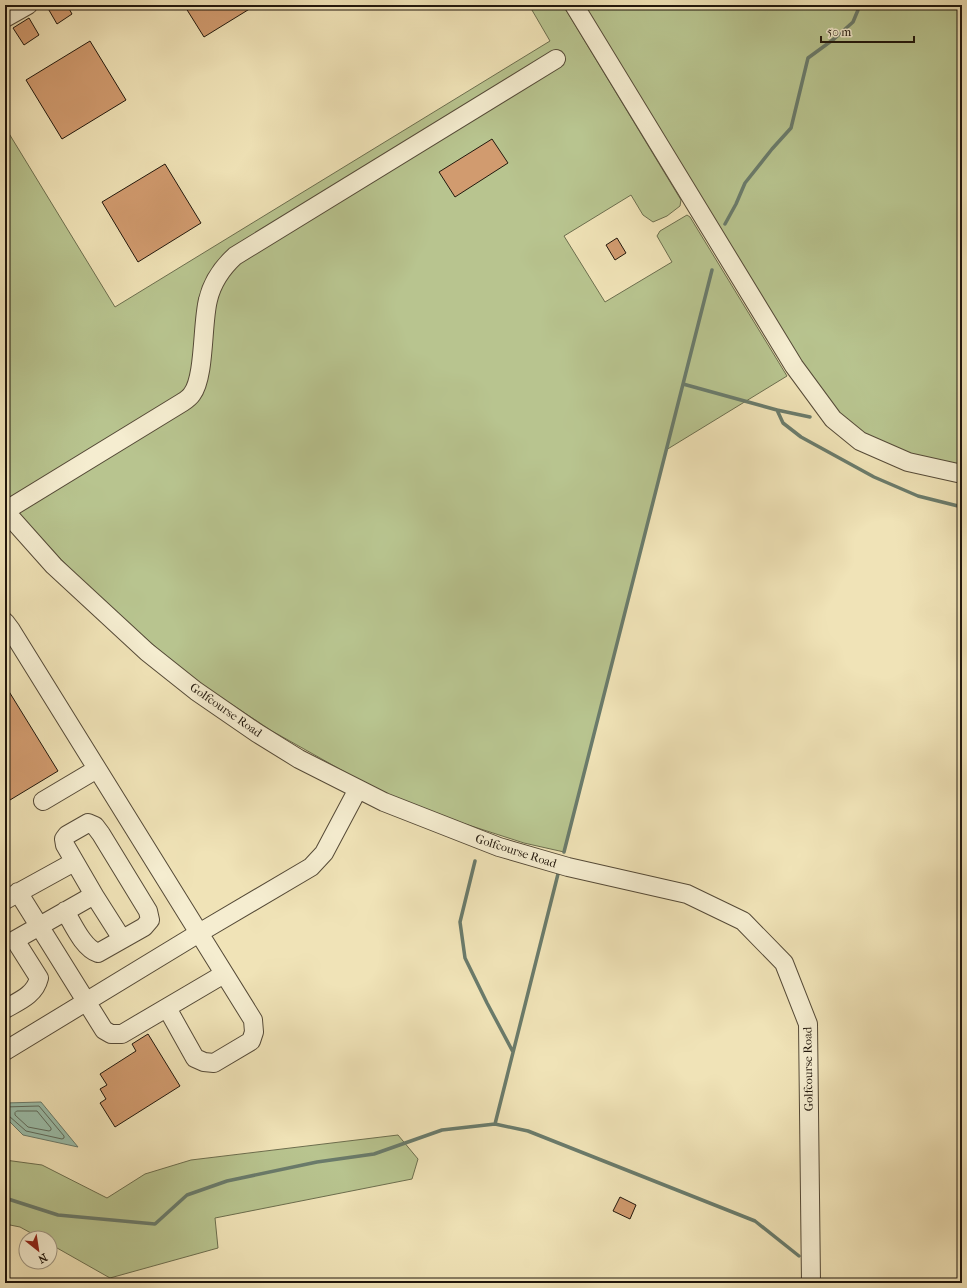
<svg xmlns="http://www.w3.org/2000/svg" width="967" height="1288" viewBox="0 0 967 1288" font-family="'IM FELL French Canon',serif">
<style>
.green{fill:#b8c48f;stroke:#6c6e4e}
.water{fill:#9bbeaa;stroke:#6a7b6b}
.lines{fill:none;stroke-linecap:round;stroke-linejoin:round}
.shore{stroke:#5e6a5b;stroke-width:1}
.stream{stroke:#6a7b6b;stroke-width:3.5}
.building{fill:#d19b6f;stroke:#21170c}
.minor-casing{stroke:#554a37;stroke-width:20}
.minor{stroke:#f5edd0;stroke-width:18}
.labels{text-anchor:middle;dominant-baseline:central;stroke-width:4;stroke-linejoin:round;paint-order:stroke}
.street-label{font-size:12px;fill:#21170c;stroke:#f5edd0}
</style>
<rect width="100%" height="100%" fill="#f0e3b7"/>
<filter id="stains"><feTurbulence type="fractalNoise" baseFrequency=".005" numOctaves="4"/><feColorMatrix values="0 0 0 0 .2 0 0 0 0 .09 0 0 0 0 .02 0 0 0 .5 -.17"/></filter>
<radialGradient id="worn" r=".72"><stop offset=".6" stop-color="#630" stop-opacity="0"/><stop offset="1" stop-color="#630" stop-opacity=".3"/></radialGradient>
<!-- green -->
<path class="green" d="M 529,5 L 563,5 L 681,200 L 680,206 L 667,216 L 653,222 L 643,215 L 631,195 L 564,236 L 605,302 L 672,262 L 657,236 L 660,231 L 687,215 L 690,217 L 787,376 L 666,450 L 564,852 L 524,843 L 459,822 L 377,790 L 272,731 L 190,677 L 87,587 L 29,525 L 5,495 L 5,127 L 115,307 L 550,41 Z
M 582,5 L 962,5 L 962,467 L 901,453 L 869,437 L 843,419 L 817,390 Z
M 398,1135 L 418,1159 L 412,1179 L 215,1218 L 218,1248 L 110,1278 L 50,1244 L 50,1238 L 40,1238 L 20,1227 L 5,1224 L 5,1160 L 42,1165 L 107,1198 L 145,1174 L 191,1160 Z"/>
<!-- water -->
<path class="water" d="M 41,1102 L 78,1147 L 23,1135 L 5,1117 L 5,1103 Z"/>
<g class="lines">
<!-- shore -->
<path class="shore" d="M 5,1107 L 39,1106 L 64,1136 L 64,1138 L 62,1139 L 26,1131 L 9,1116 L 5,1115
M 17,1111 L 37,1111 L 51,1128 L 51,1130 L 49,1131 L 28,1127 L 15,1115 L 15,1113 Z"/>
<!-- stream -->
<path class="stream" d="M 725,224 L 736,204 L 745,183 L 772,149 L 791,128 L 808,58 L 834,39 L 853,22 L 858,10
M 683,384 L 777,410 L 783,423 L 801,437 L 874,477 L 918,496 L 962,507
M 777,410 L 810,417
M 564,852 L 712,270
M 475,861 L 460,922 L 465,958 L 487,1003 L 513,1052
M 495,1124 L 558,874
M 5,1198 L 58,1215 L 155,1224 L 187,1195 L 227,1181 L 317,1162 L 374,1154 L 442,1130 L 495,1124 L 528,1131 L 755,1221 L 799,1256
M 829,1280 L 836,1283"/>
</g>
<!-- building -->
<path class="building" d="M 46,5 L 67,5 L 72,14 L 57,24 Z
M 184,5 L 256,5 L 204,37 Z
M 29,18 L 39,35 L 24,45 L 13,28 Z
M 90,41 L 126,100 L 62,139 L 26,80 Z
M 492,139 L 508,163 L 455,197 L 439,172 Z
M 165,164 L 201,223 L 138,262 L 102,202 Z
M 617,238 L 626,253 L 615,260 L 606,245 Z
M 5,685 L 58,771 L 5,803 Z
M 148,1034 L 180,1086 L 115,1127 L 100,1103 L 106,1099 L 100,1089 L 107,1085 L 100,1074 L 136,1051 L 132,1044 Z
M 620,1197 L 636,1205 L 630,1219 L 613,1211 Z"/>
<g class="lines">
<!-- minor casing -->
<g class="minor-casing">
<path id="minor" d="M 574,5 L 794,366 L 833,419 L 860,441 L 908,462 L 962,474
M 5,18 L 28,5
M 5,511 L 54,566 L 147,652 L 196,691 L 257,733 L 299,759 L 384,802 L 499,847 L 568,867 L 687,894 L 743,921 L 784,963 L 808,1024 L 811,1283
M 5,511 L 183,402 C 186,400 190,397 192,394 C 205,377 202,323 208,300 C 212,283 222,268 235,256 L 556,59
M 5,622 L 11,630 L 199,933 L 311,867 L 324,853 L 358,789
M 43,801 L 97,769
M 18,892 L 104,1030 L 111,1034 L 122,1034 L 224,974
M 5,900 L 74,862
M 65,911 C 73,924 83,948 98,953 L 144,927 L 150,920 L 148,911 L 101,834 L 95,826 L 88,823 L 67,835 L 64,839 L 65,845 L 94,895 L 122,939
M 5,1009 C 19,1001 35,995 39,978 L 15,940 L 94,895
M 5,1051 L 199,933 L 253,1020 L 254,1032 L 251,1041 L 214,1063 L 204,1062 L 195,1058 L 167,1008"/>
</g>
<!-- minor -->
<use href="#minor" class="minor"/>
</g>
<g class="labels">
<!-- street labels -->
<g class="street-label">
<text transform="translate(226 710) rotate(35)">Golfcourse Road</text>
<text transform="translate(516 851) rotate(18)">Golfcourse Road</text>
<text transform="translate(808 1069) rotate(-91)">Golfcourse Road</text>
</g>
</g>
<!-- margin -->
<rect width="967" height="1288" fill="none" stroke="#f0e3b7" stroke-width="20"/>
<rect x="6" y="6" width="955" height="1276" fill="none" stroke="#21170c" stroke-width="2"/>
<rect x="10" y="10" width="947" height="1268" fill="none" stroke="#21170c"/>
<!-- north arrow -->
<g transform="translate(38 1250) rotate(150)"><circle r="19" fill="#f5edd0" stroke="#a09782"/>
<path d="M0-3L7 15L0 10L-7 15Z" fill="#8f2418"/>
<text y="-6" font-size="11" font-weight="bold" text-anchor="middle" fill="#21170c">N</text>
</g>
<!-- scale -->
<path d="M821 36v6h93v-6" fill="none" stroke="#21170c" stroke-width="2"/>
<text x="827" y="36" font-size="12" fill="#21170c" stroke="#f5edd0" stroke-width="3" paint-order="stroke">50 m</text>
<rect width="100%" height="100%" filter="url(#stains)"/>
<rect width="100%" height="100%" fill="url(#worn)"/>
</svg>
